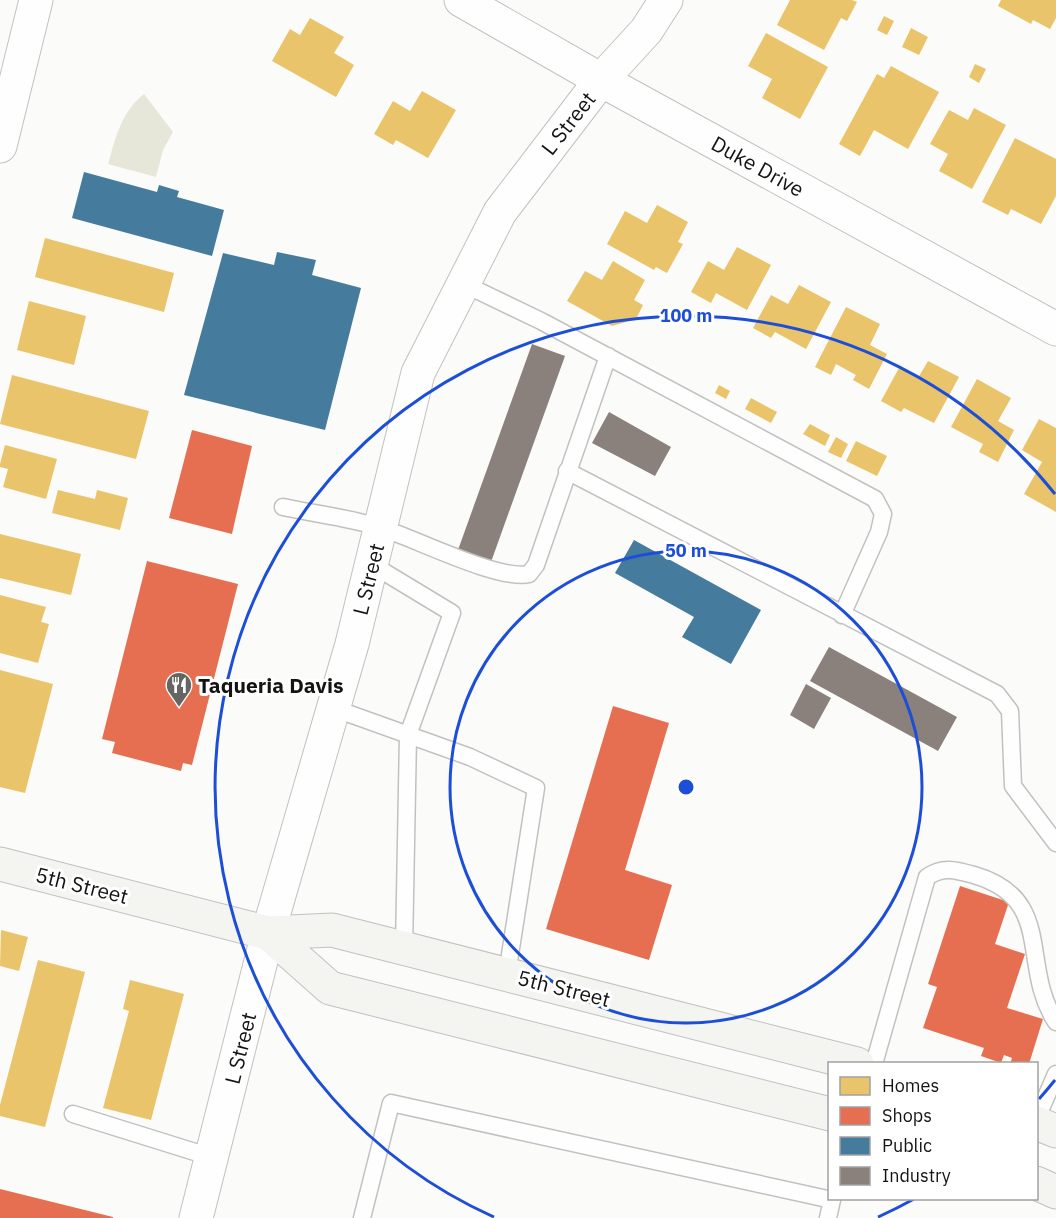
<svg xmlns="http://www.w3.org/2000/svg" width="1056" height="1218" viewBox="0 0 1056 1218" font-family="'IBM Plex Sans',sans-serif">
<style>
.green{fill:#e6e7d9}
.homes{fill:#e9c46a}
.shops{fill:#e76f51}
.public{fill:#457b9d}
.industry{fill:#8a817c}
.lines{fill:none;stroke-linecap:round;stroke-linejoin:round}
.service-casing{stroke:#c1c2c0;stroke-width:19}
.minor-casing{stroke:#c1c2c0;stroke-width:35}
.tertiary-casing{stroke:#c1c2c0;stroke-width:35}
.secondary-casing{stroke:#c1c2c0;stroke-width:35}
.service{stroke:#fefefe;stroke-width:16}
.minor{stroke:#fefefe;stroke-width:33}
.tertiary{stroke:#fefefe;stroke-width:33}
.secondary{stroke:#f4f4f1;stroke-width:33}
.ring{fill:none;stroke:#1d4ed8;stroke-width:3}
.labels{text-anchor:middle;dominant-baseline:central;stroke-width:6;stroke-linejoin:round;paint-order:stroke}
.street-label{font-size:21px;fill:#141413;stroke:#fff}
.poi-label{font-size:21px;font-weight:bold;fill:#141413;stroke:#fff;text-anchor:start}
.centre{fill:#1d4ed8;stroke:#fff;stroke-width:3}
.ring-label{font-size:18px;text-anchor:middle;font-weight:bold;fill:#1d4ed8;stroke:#fff;stroke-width:6;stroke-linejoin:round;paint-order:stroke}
</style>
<rect width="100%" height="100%" fill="#fbfbf9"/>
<!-- green -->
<path class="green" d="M 144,94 L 173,132 L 163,150 L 156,177 L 108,164 C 116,137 121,112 144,94 Z"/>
<!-- homes -->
<path class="homes" d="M 790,0 L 852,0 L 857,2 L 847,21 L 841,18 L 824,50 L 777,25 Z
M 1001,0 L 1056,0 L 1056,18 L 1050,29 L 1033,20 L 1031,24 L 998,6 Z
M 884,16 L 894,21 L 887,35 L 877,30 Z
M 310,18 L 344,37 L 334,53 L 354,65 L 336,97 L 272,61 L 290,29 L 300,35 Z
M 911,28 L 928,37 L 919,55 L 902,47 Z
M 766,33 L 828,67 L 800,119 L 762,98 L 772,79 L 748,66 Z
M 975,64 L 986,69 L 979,83 L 969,77 Z
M 891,66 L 939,92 L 908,149 L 874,130 L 860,156 L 839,144 L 877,74 L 884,78 Z
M 422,91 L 456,110 L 428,158 L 396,140 L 393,145 L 374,134 L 393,101 L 410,111 Z
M 974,108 L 1006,125 L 972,189 L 939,171 L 948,154 L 930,144 L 949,110 L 968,120 Z
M 1015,138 L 1056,159 L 1056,196 L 1041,224 L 1011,209 L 1008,215 L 982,202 Z
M 657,205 L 688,222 L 678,242 L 683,244 L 667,273 L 656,267 L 654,270 L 607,244 L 625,211 L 647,223 Z
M 45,238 L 174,273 L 164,312 L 35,277 Z
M 737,247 L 771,265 L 747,310 L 716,293 L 711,303 L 691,292 L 708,261 L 724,270 Z
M 613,261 L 645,280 L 634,300 L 643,305 L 636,319 L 612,326 L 567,301 L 585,271 L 602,280 Z
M 799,285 L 831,302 L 806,349 L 775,332 L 771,338 L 753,328 L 771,295 L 788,304 Z
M 29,301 L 86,316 L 74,365 L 17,350 Z
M 846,307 L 880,324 L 870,345 L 887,354 L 869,389 L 853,380 L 856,375 L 836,364 L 831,375 L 815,367 Z
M 928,361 L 959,377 L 934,423 L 904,408 L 901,412 L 881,401 L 899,368 L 918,378 Z
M 12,375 L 149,411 L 136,459 L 0,424 Z
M 977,379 L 1011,398 L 998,421 L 1014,430 L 998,462 L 979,452 L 983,444 L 951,427 Z
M 719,385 L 730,391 L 726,399 L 715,393 Z
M 751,398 L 777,412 L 771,423 L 745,409 Z
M 1039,419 L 1056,428 L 1056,512 L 1024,494 L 1042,462 L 1022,450 Z
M 810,424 L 830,435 L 825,446 L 803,434 Z
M 836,437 L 848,444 L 841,458 L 828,452 Z
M 856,441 L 887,456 L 877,476 L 846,461 Z
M 5,445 L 57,459 L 46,499 L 3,487 L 8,469 L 0,467 L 0,464 Z
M 58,490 L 95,499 L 97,490 L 128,498 L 120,530 L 52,513 Z
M 0,534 L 81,554 L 71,595 L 0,578 Z
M 0,595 L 46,607 L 41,622 L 49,624 L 38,663 L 0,653 Z
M 0,670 L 53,684 L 25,793 L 0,787 Z
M 1,930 L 28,937 L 19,971 L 0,966 Z
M 38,960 L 85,972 L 45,1127 L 0,1116 L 0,1105 Z
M 130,980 L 184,994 L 151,1120 L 103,1108 L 129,1011 L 123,1009 Z"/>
<!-- shops -->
<path class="shops" d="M 192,430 L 252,446 L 232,534 L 169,518 Z
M 147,561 L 238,584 L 192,765 L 183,763 L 181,771 L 112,753 L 115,742 L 102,739 Z
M 613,706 L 669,723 L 625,870 L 672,885 L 649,960 L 546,929 Z
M 960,886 L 1009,902 L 995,944 L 1025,954 L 1007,1008 L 1043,1019 L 1029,1064 L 1010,1064 L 1012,1058 L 1004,1055 L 1001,1063 L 981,1056 L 984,1048 L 923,1028 L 937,987 L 928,984 Z
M 0,1189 L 113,1217 L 113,1218 L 0,1218 Z"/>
<!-- public -->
<path class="public" d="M 84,172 L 157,192 L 159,185 L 179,191 L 177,197 L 224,210 L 212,256 L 72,218 Z
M 277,252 L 316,260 L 312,275 L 361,288 L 325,430 L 184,395 L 223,253 L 274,265 Z
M 634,540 L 761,610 L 731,664 L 682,637 L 694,617 L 615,573 Z"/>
<!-- industry -->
<path class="industry" d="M 532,344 L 565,356 L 491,562 L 458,550 Z
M 609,412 L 671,447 L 655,476 L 592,443 Z
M 829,647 L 957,717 L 938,751 L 810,681 Z
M 806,684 L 831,698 L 814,729 L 790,715 Z"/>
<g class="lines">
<!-- service casing -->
<g class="service-casing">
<path id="service" d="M 462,283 L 541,321 L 875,499 L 883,514 L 879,532 L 842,615
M 567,471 L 997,694 L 1010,711 L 1013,786 L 1056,843
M 283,507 C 316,514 351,518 382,528 C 416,539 499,581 529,574 L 536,565 L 608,356
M 371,564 L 452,613 L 408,735 L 404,949
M 333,708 L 470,757 L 536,788 L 507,974
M 874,1064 L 927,877 C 943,866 956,870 974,875 C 1056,899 1019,965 1056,1022
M 73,1114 L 211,1157
M 1036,1120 L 1056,1074
M 362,1218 L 391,1103 L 832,1200 L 828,1218"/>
</g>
<!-- minor casing -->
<g class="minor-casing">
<path id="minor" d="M 461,0 L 601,80 L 1056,329
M 0,146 L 36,0"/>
</g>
<!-- tertiary casing -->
<g class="tertiary-casing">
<path id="tertiary" d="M 196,1218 L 268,933 L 352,644 L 418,373 L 500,212 L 601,80 L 646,31 L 666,0"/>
</g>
<!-- secondary casing -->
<g class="secondary-casing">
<path id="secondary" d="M 0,864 L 268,933 L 332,930 L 857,1064
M 268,933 L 330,988 L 830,1114
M 1036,1123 L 1056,1131
M 1036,1183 L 1056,1192"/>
</g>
<!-- service -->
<use href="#service" class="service"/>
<!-- minor -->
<use href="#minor" class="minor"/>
<!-- tertiary -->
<use href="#tertiary" class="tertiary"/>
<!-- secondary -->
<use href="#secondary" class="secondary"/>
</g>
<!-- distance rings -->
<g class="ring">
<circle cx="686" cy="787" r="236"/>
<path d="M1055 1080A471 471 0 0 1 1039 1099M914 1199A471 471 0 0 1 878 1217M494 1217A471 471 0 1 1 1055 494"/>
</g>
<!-- icons -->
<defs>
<g id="restaurant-pin" transform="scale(1.35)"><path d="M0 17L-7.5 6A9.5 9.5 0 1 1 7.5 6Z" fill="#656564" stroke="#fff"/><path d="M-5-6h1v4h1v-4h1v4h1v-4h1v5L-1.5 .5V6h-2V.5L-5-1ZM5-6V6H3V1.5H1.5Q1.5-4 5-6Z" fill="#fff"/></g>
</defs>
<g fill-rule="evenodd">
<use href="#restaurant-pin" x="179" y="685"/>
</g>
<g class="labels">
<!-- street labels -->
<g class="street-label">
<text transform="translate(568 123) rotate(-52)">L Street</text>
<text transform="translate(758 166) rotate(29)">Duke Drive</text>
<text transform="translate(368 579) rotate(-76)">L Street</text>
<text transform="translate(82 885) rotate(14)">5th Street</text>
<text transform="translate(564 988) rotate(14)">5th Street</text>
<text transform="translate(240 1048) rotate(-76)">L Street</text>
</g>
<!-- poi labels -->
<g class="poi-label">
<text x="198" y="685">Taqueria Davis</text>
</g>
</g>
<circle cx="686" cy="787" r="9" class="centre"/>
<g class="ring-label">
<text x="686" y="322">100 m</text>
<text x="686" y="557">50 m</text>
</g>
<!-- legend -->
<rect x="828" y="1062" width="210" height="138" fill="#ffffff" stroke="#a1a1a1" stroke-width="1.5"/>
<rect x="840" y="1077" width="30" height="18" fill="#e9c46a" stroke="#a1a1a1" stroke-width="1.5"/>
<text x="882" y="1092" font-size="18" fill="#141413">Homes</text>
<rect x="840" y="1107" width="30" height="18" fill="#e76f51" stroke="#a1a1a1" stroke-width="1.5"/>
<text x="882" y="1122" font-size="18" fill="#141413">Shops</text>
<rect x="840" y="1137" width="30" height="18" fill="#457b9d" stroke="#a1a1a1" stroke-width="1.5"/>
<text x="882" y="1152" font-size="18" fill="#141413">Public</text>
<rect x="840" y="1167" width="30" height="18" fill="#8a817c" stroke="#a1a1a1" stroke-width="1.5"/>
<text x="882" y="1182" font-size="18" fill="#141413">Industry</text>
</svg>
